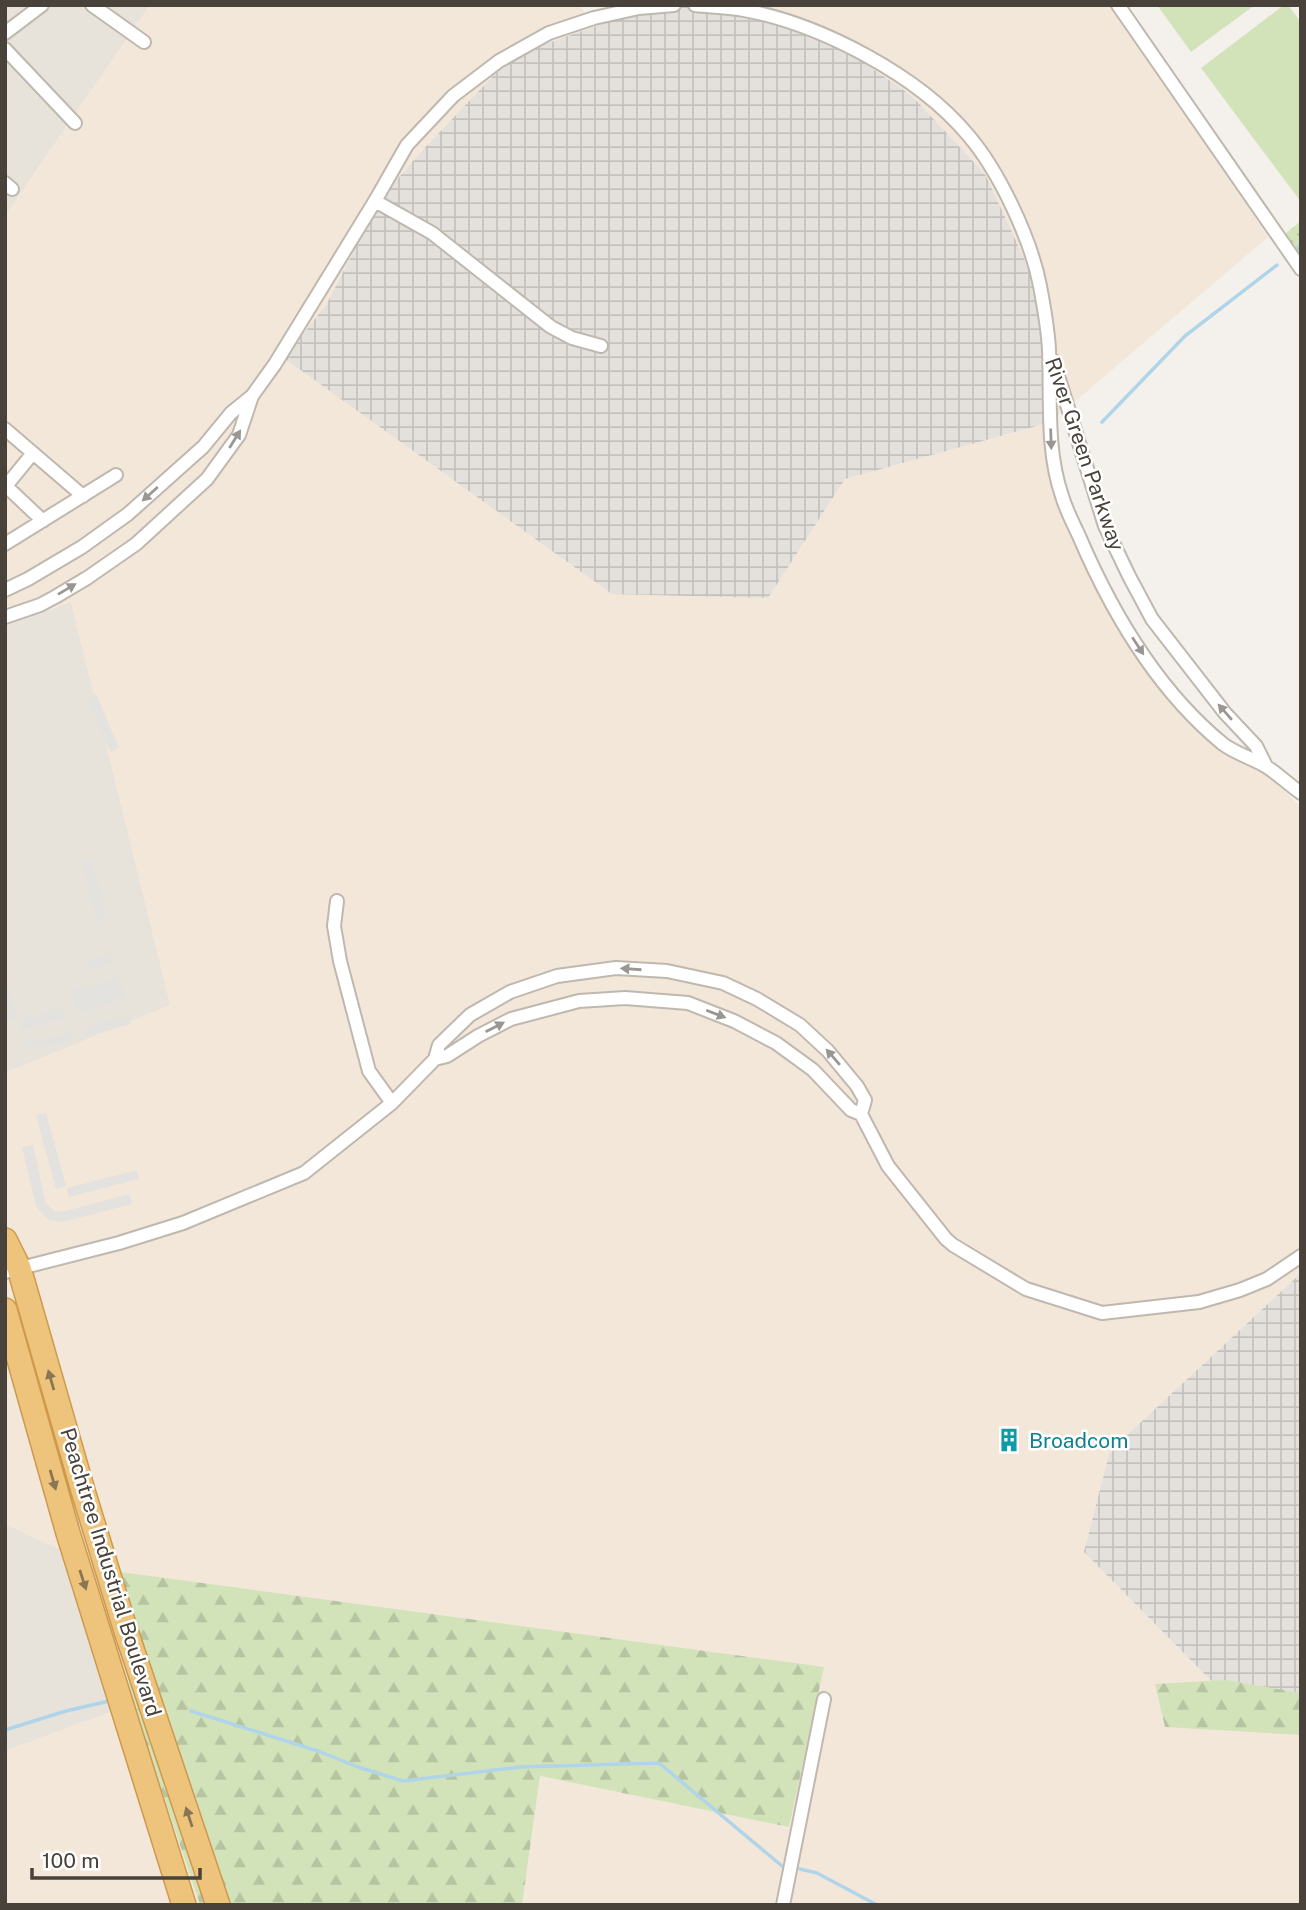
<svg xmlns="http://www.w3.org/2000/svg" width="1306" height="1910" viewBox="0 0 1306 1910" font-family="'Public Sans',sans-serif">
<style>
.residential{fill:#e7e3db}
.commercial{fill:#f3e7da}
.industrial{fill:url(#industrial-grid)}
.green{fill:url(#green-dots)}
.forest{fill:url(#forest-firs)}
.pitch{fill:#d2e3ba}
.parking{fill:#e3e2df}
.lines{fill:none;stroke-linecap:round;stroke-linejoin:round}
.stream{stroke:#b0d4e9;stroke-width:3.5}
.street-casing{stroke:#bfb8af;stroke-width:16}
.highway-casing{stroke:#cd994d;stroke-width:26}
.street{stroke:#fff;stroke-width:12}
.highway{stroke:#eec47d;stroke-width:23}
.oneway{fill:#9a9793}
.oneway2{fill:#8a7655}
.labels{text-anchor:middle;dominant-baseline:central;stroke-width:5;stroke-linejoin:round;paint-order:stroke}
.street-label{font-size:21px;fill:#48423a;stroke:#fff}
.culture-label{font-size:21px;fill:#0d838f;stroke:#fff;text-anchor:start}
</style>
<defs>
<pattern id="industrial-grid" width="8" height="8" patternUnits="userSpaceOnUse" patternTransform="scale(1.75)"><rect width="8" height="8" fill="#e4e1dd"/><path d="M0 4h8M4 0v8" fill="none" stroke="#c5c2be"/></pattern>
<pattern id="green-dots" width="8" height="8" patternUnits="userSpaceOnUse" patternTransform="scale(1.75)"><rect width="8" height="8" fill="#d2e3ba"/><path d="M2 2h.1M6 6h.1" fill="none" stroke="#b6c4a1" stroke-width="1.8" stroke-linecap="round"/></pattern>
<pattern id="forest-firs" width="22" height="20" patternUnits="userSpaceOnUse" patternTransform="scale(1.75)"><rect width="22" height="20" fill="#d2e3ba"/><path d="M5 1l3.5 6h-7zM16 11l3.5 6h-7z" fill="#b6c4a1"/></pattern>
</defs>
<rect width="100%" height="100%" fill="#f4f1ec"/>
<!-- residential -->
<path class="residential" d="M 5,5 L 150,5 L 5,216 Z
M 71,602 L 171,1005 L 5,1073 L 5,625 Z
M 5,1524 L 106,1570 L 133,1704 L 5,1751 Z"/>
<!-- commercial -->
<path class="commercial" d="M 150,5 L 580,5 L 593,27 L 512,56 L 381,198 L 326,305 L 285,358 L 768,598 L 845,479 L 1051,422 L 985,174 L 912,96 L 822,34 L 752,13 L 753,5 L 1120,5 L 1268,237 L 1051,422 L 1060,470 L 1098,564 L 1134,639 L 1177,692 L 1301,807 L 1301,1273 L 1110,1451 L 1301,1731 L 1301,1905 L 522,1905 L 540,1776 L 789,1827 L 106,1570 L 5,1524 L 5,1073 L 170,1005 L 71,602 L 5,625 L 5,216 Z
M 133,1704 L 200,1905 L 5,1905 L 5,1751 Z"/>
<!-- industrial -->
<path class="industrial" d="M 664,5 L 714,5 L 822,34 L 912,96 L 985,174 L 1035,282 L 1051,422 L 845,479 L 768,598 L 612,594 L 284,358 L 326,305 L 381,198 L 419,154 L 512,56 L 593,27 L 641,11 Z
M 1301,1273 L 1301,1731 L 1258,1728 L 1084,1552 L 1110,1451 Z"/>
<!-- green -->
<path class="green" d="M 1301,221 L 1301,256 L 1285,234 Z"/>
<!-- forest -->
<path class="forest" d="M 106,1570 L 824,1667 L 789,1827 L 540,1776 L 522,1905 L 200,1905 L 133,1704 Z
M 1226,1680 L 1301,1693 L 1301,1735 L 1165,1727 L 1155,1684 Z"/>
<!-- pitch -->
<path class="pitch" d="M 1157,5 L 1255,5 L 1191,52 Z
M 1284,5 L 1288,5 L 1301,22 L 1301,202 L 1201,68 Z"/>
<!-- parking -->
<path class="parking" d="M 96,694 L 119,748 L 110,752 L 87,698 Z
M 91,859 L 107,917 L 97,920 L 81,862 Z
M 109,954 L 112,963 L 90,971 L 86,962 Z
M 5,976 L 16,1018 L 6,1021 L 5,1018 Z
M 120,977 L 126,999 L 77,1013 L 71,990 Z
M 62,1007 L 65,1017 L 22,1031 L 19,1021 Z
M 128,1015 L 131,1024 L 83,1037 L 81,1029 Z
M 69,1032 L 71,1041 L 27,1052 L 25,1044 Z
M 46,1113 L 66,1186 L 56,1189 L 36,1115 Z
M 33,1145 L 46,1204 L 55,1211 L 62,1212 L 129,1194 L 132,1204 L 63,1222 L 48,1220 L 36,1206 L 22,1147 Z
M 137,1170 L 139,1179 L 69,1197 L 67,1188 Z"/>
<g class="lines">
<!-- stream -->
<path class="stream" d="M 1298,247 L 1301,244
M 1102,422 L 1185,336 L 1277,265
M 191,1711 L 318,1751 L 358,1767 L 403,1781 L 520,1767 L 659,1763 L 782,1866
M 5,1730 L 66,1711 L 109,1701
M 800,1869 L 817,1873 L 877,1905"/>
<!-- street casing -->
<g class="street-casing">
<path id="street" d="M 92,5 L 144,42
M 695,5 C 711,7 728,7 744,10 C 820,24 918,75 968,135 C 999,171 1031,239 1040,286 C 1044,307 1048,329 1049,350 C 1051,399 1046,450 1062,496 C 1066,510 1073,523 1079,536 C 1112,613 1157,690 1223,744 C 1236,754 1253,758 1267,767 C 1278,774 1289,785 1301,793
M 1118,5 L 1301,269
M 5,33 L 42,5
M 5,49 L 75,123
M 5,183 L 12,189
M 375,201 L 432,233 L 551,327 L 572,338 L 601,346
M 1053,360 L 1105,526 L 1129,576 L 1152,619 L 1225,713 L 1256,746 L 1266,766
M 5,429 L 83,496
M 33,453 L 6,486 L 43,521
M 5,544 L 116,475
M 5,590 L 28,579 L 82,547 L 128,514 L 203,447 L 231,413 L 252,396 L 275,364 L 375,201 L 407,145 L 453,96 L 499,61 L 549,33 L 594,18 L 639,8 L 674,5
M 5,617 L 40,605 L 55,597 L 87,578 L 136,544 L 207,479 L 239,435 L 252,396
M 337,901 L 334,926 L 340,961 L 369,1071 L 392,1103
M 435,1059 L 447,1056 L 478,1036 L 511,1019 L 579,1001 L 625,998 L 688,1003 L 734,1021 L 776,1043 L 813,1070 L 851,1110 L 861,1114
M 5,1272 L 119,1243 L 183,1223 L 304,1173 L 392,1103 L 435,1059 L 439,1045 L 470,1015 L 510,992 L 557,976 L 616,968 L 667,971 L 723,983 L 757,999 L 800,1025 L 828,1051 L 857,1086 L 865,1100 L 861,1114 L 888,1166 L 946,1239 L 953,1245 L 1026,1289 L 1102,1313 L 1199,1302 L 1240,1290 L 1267,1279 L 1301,1256
M 783,1905 L 824,1699"/>
</g>
<!-- highway casing -->
<g class="highway-casing">
<path id="highway" d="M 5,1240 L 19,1268 L 84,1494 L 126,1631 L 218,1905
M 5,1310 L 68,1533 L 184,1905"/>
</g>
<!-- street -->
<use href="#street" class="street"/>
<!-- highway -->
<use href="#highway" class="highway"/>
</g>
<!-- one-way arrows -->
<defs><path id="oneway-solid" d="M-6-.8H1V-3.2L6.5 0L1 3.2V.8H-6Z" transform="scale(1.75)"/></defs>
<g class="oneway">
<use href="#oneway-solid" transform="translate(235 439) rotate(-58)"/>
<use href="#oneway-solid" transform="translate(1051 439) rotate(88)"/>
<use href="#oneway-solid" transform="translate(150 494) rotate(138)"/>
<use href="#oneway-solid" transform="translate(67 589) rotate(-31)"/>
<use href="#oneway-solid" transform="translate(1138 646) rotate(57)"/>
<use href="#oneway-solid" transform="translate(1225 712) rotate(-131)"/>
<use href="#oneway-solid" transform="translate(631 969) rotate(-176)"/>
<use href="#oneway-solid" transform="translate(716 1014) rotate(21)"/>
<use href="#oneway-solid" transform="translate(495 1027) rotate(-27)"/>
<use href="#oneway-solid" transform="translate(833 1057) rotate(-131)"/>
</g>
<g class="oneway2">
<use href="#oneway-solid" transform="translate(51 1380) rotate(-106)"/>
<use href="#oneway-solid" transform="translate(53 1480) rotate(74)"/>
<use href="#oneway-solid" transform="translate(83 1580) rotate(72)"/>
<use href="#oneway-solid" transform="translate(189 1817) rotate(-108)"/>
</g>
<!-- icons -->
<defs>
<g id="building-bare" transform="scale(1.89)"><path d="M-4-6H4V6H1V3H-1V6H-4ZM-2.5-4.3h1.7v1.8h-1.7ZM.8-4.3h1.7v1.8H.8ZM-2.5-1h1.7V.8h-1.7ZM.8-1h1.7V.8H.8Z" fill="#0f9aa8" stroke="#fff" stroke-width="2.5" paint-order="stroke"/></g>
</defs>
<g fill-rule="evenodd">
<use href="#building-bare" x="1009" y="1440"/>
</g>
<g class="labels">
<!-- street labels -->
<g class="street-label">
<text transform="translate(1085 454) rotate(71)">River Green Parkway</text>
<text transform="translate(111 1572) rotate(73)">Peachtree Industrial Boulevard</text>
</g>
<!-- culture labels -->
<g class="culture-label">
<text x="1029" y="1440">Broadcom</text>
</g>
</g>
<!-- border -->
<rect width="1306" height="1910" fill="none" stroke="#48423a" stroke-width="14"/>
<!-- scale -->
<path d="M32 1868v10h168v-10" fill="none" stroke="#48423a" stroke-width="3.5"/>
<text x="42" y="1868" font-size="21" fill="#48423a" stroke="#ffffff" stroke-width="5" paint-order="stroke">100 m</text>
</svg>
